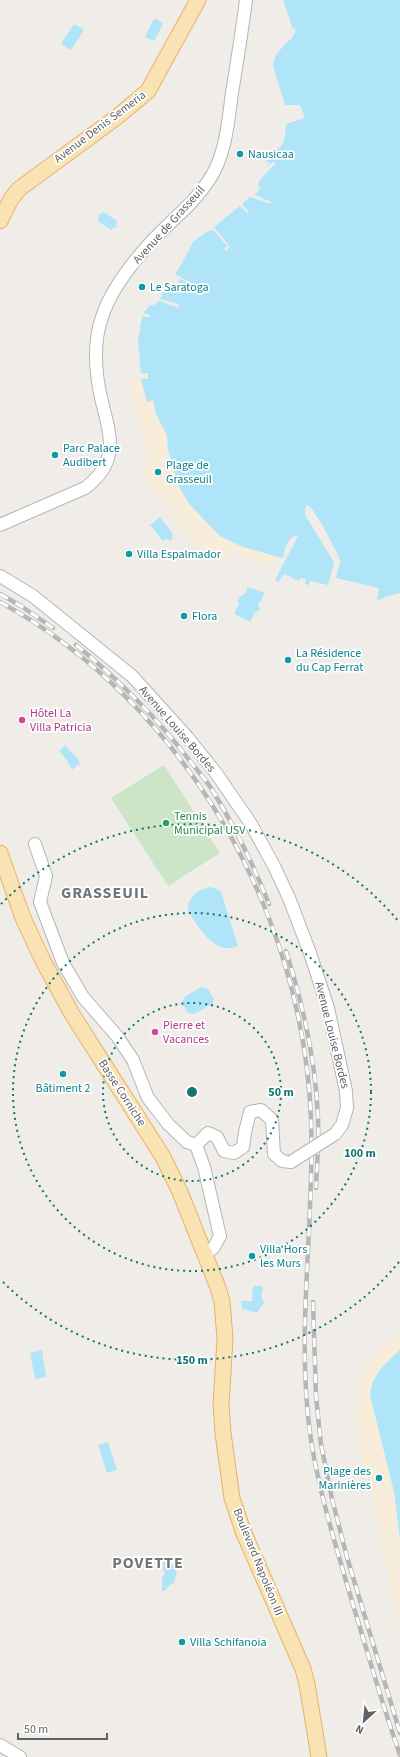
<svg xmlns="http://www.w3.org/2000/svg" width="400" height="1757" viewBox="0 0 400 1757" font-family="'Source Sans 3',sans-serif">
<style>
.green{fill:#cbe5c6}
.sand{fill:#f8edda}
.water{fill:#afe4f9}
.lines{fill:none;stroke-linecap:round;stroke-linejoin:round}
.minor-casing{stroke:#b3b5b9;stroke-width:14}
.major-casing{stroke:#e7b169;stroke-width:17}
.minor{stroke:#fff;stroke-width:12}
.major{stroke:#f9e3b3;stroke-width:15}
.rail-casing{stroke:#b5b6b7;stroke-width:4.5}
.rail{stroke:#fff;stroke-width:3;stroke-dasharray:9;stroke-linecap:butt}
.minor-bridge-casing{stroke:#b3b5b9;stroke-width:14;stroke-linecap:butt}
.minor-bridge{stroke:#fff;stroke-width:12}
.ring{fill:none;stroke:#0f766e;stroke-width:2;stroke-dasharray:2 4}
.culture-dot{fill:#0f9aa8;stroke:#fff;stroke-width:1.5}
.hotel-dot{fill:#d1479c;stroke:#fff;stroke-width:1.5}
.leisure-dot{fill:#2e9e5b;stroke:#fff;stroke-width:1.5}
.labels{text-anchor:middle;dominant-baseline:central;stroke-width:3.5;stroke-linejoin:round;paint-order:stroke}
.street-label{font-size:12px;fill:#5f6367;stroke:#fff}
.culture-label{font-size:12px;fill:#0d838f;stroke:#fff;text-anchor:start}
.hotel-label{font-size:12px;fill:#b23c85;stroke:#fff;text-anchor:start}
.leisure-label{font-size:12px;fill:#27864d;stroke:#fff;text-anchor:start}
.district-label{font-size:16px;font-weight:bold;letter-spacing:1px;fill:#707578;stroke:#fff}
.centre{fill:#0f766e;stroke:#fff;stroke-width:2}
.ring-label{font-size:12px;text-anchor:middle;font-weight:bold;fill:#0f766e;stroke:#fff;stroke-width:3.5;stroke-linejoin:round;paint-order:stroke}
</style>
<rect width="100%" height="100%" fill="#f0ede8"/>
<!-- green -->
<path class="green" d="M 164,765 L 220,853 L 168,886 L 111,798 Z"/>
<!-- sand -->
<path class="sand" d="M 141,379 L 147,401 L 153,400 L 156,414 L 167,435 L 168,450 L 173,466 L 243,547 L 282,558 L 265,565 L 233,552 L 228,562 L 197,546 L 147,482 L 143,473 L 141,473 L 142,469 L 147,467 L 145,459 L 148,454 L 132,398 L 130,382 Z
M 400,1332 L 400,1350 C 386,1363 372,1374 370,1395 C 378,1431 390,1467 396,1505 C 400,1547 400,1590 400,1633 C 390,1587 381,1542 372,1496 C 363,1456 347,1419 360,1377 C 365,1362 387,1342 400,1332 Z"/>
<!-- water -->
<path class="water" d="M 283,0 L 400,0 L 400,593 L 388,596 L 377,601 L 379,588 L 336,578 L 340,562 L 339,557 L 323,526 L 310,506 L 307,505 L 305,509 L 305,515 L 334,562 L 328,585 L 310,581 L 309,585 L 305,584 L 306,579 L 300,578 L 299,581 L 284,574 L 278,582 L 275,580 L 298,536 L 296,535 C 287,538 287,547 283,554 L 285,555 L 282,558 L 243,547 L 220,536 L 190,505 L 179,487 L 168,450 L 167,435 L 156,414 L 153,400 L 147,402 L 141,379 L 148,379 L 148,373 L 141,373 L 138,341 L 142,316 L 149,318 L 150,315 L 143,313 L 150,305 L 154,305 L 159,301 L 179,308 L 179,304 L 160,299 L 167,283 L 175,287 L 180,279 L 194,286 L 195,285 L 175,274 L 180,267 L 193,242 L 208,231 L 213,230 L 227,246 L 224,249 L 226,251 L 230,247 L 214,227 L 240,206 L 248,214 L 249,212 L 242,204 L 250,197 L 271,204 L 271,202 L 255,195 L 260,189 L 258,185 L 259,181 L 276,163 L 273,162 L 266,167 L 270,162 L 267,162 L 266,157 C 268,152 270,152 276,150 C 286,146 285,132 286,124 L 305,118 L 300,105 L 285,105 L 273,66 L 275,57 L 283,46 L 292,38 L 296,30 L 295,28 L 293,29 Z
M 154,19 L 157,19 L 163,24 L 154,41 L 145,37 Z
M 74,24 L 84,30 L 71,50 L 61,44 Z
M 104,212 L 117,221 L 116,227 L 113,228 L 111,230 L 98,221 L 99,214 Z
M 160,517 L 173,534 L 172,539 L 170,541 L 166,539 L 163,541 L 150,525 Z
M 248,587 L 265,593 L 258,605 L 260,609 L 259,611 L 255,612 L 250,622 L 234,614 L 239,604 L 237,602 L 240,596 L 244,595 Z
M 65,745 L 77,758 L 80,764 L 76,766 L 72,770 L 66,759 L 59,751 Z
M 210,887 L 217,889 L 221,892 L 238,946 C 220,954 205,937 196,923 C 193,919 189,914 188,909 C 187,904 192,896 196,893 C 200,889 205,889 210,887 Z
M 201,987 L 208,989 L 214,999 L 212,1004 L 194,1014 L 188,1013 L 182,1003 L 185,997 Z
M 253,1286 L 261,1286 L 263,1289 L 261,1296 L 264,1303 L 257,1313 L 242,1309 L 241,1301 L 252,1301 Z
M 42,1350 L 46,1377 L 35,1379 L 30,1353 Z
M 400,1350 L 400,1539 L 394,1492 L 370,1395 C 372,1374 386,1363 400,1350 Z
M 108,1442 L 117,1470 L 107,1473 L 98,1445 Z
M 163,1556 L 166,1556 L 171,1564 L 173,1564 L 177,1573 L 173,1584 L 171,1584 L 165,1591 L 162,1591 L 162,1578 L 165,1573 L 163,1570 Z"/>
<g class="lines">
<!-- minor casing -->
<g class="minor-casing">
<path id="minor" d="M 0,525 L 85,488 C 121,461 110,435 101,398 C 95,371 93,343 102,317 C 111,289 132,263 151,242 C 171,220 193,205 209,180 C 226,155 228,122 232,93 C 237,62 242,31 246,0
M 0,576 L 33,596 L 132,676 L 188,738 L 216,773 L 251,824 L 274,866 L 289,898 L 310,953 L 328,1008 L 346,1091 L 347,1108 L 342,1125 L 335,1134
M 35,844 L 46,876 L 40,902 L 63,963 L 83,997 L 117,1036 L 133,1060 L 148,1098 L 169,1125 L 187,1142 L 196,1145
M 196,1145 L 208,1133 L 217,1137 L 224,1151 L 234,1153 L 243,1147 L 245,1132 L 250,1112 L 261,1110 L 272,1120 L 274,1154 L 282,1161 L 291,1162
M 196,1145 L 204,1167 L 220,1236 L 214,1247 L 206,1254
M 0,1745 L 20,1757"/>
</g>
<!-- major casing -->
<g class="major-casing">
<path id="major" d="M 0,221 L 11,199 L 19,189 L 117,117 L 148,91 L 198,0
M 0,853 L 23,918 L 43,961 L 72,1014 L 163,1157 L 180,1192 L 217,1285 L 222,1301 L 225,1339 L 221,1404 L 223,1433 L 232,1498 L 243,1531 L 303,1669 L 307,1684 L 319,1757"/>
</g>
<!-- minor -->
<use href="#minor" class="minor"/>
<!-- major -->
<use href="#major" class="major"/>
<!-- rail casing -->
<g class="rail-casing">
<path id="rail" d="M 0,594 L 21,606 L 53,628
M 0,602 C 184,703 303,911 311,1119 C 315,1225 295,1334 311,1440 C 320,1497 338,1553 354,1608 C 369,1657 383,1707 400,1755
M 76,645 C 118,679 157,718 190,761 C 197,770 205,779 211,788 C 234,825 253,864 269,904
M 286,951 C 303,1005 316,1061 318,1118 C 319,1141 317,1165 316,1188
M 313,1302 L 316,1396 L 321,1444 L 332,1499 L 347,1557 L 400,1733"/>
</g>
<!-- rail -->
<use href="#rail" class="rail"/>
<!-- minor-bridge casing -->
<g class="minor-bridge-casing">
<path id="minor-bridge" d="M 291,1162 L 335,1134"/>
</g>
<!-- minor-bridge -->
<use href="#minor-bridge" class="minor-bridge"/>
</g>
<!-- distance rings -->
<g class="ring">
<circle cx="192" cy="1092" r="89"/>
<circle cx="192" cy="1092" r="179"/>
<path d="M399 1262A268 268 0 0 1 1 1280M1 904A268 268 0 0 1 399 922"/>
</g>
<!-- markers -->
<g class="culture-dot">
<circle cx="240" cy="154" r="4"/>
<circle cx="142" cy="287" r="4"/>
<circle cx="55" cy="455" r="4"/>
<circle cx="158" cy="472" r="4"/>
<circle cx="129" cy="554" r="4"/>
<circle cx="184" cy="616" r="4"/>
<circle cx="288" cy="660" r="4"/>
<circle cx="63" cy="1074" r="4"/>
<circle cx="252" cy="1256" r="4"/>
<circle cx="379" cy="1478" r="4"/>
<circle cx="182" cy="1642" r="4"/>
</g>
<g class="hotel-dot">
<circle cx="22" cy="720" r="4"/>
<circle cx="155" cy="1032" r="4"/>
</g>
<circle class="leisure-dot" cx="166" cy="823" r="4"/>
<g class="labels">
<!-- street labels -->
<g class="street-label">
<text transform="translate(100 127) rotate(-37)">Avenue Denis Semeria</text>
<text transform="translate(169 225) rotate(-48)">Avenue de Grasseuil</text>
<text transform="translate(177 729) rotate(49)">Avenue Louise Bordes</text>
<text transform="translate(332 1035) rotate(76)">Avenue Louise Bordes</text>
<text transform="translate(122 1093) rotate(57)">Basse Corniche</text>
<text transform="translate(258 1562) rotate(68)">Boulevard Napoléon III</text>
</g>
<!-- culture labels -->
<g class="culture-label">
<text x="248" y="154">Nausicaa</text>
<text x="150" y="287">Le Saratoga</text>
<text x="63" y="448">Parc Palace<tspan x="63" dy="14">Audibert</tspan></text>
<text x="166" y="465">Plage de<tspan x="166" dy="14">Grasseuil</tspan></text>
<text x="137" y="554">Villa Espalmador</text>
<text x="192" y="616">Flora</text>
<text x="296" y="653">La Résidence<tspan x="296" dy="14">du Cap Ferrat</tspan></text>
<text x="63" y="1088" text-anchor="middle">Bâtiment 2</text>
<text x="260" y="1249">Villa Hors<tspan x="260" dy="14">les Murs</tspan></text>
<text x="371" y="1471" text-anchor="end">Plage des<tspan x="371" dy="14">Marinières</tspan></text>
<text x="190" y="1642">Villa Schifanoia</text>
</g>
<!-- hotel labels -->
<g class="hotel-label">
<text x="30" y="713">Hôtel La<tspan x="30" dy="14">Villa Patricia</tspan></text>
<text x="163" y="1025">Pierre et<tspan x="163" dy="14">Vacances</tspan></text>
</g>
<!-- leisure labels -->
<g class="leisure-label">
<text x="174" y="816">Tennis<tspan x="174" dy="14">Municipal USV</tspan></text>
</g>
<!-- district labels -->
<g class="district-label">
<text x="105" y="893">GRASSEUIL</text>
<text x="148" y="1563">POVETTE</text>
</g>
</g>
<circle cx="192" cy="1092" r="6" class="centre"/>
<g class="ring-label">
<text x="281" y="1096">50 m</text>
<text x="360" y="1157">100 m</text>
<text x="192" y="1364">150 m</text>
</g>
<!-- north arrow -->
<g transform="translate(364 1721) rotate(207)" stroke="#ffffff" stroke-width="3" paint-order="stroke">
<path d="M0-3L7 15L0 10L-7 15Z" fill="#5f6367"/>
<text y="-6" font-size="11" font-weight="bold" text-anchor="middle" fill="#5f6367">N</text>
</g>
<!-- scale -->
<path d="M18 1733v6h89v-6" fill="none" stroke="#5f6367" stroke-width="2"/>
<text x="24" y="1733" font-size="12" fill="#5f6367" stroke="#ffffff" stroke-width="3" paint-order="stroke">50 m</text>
</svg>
